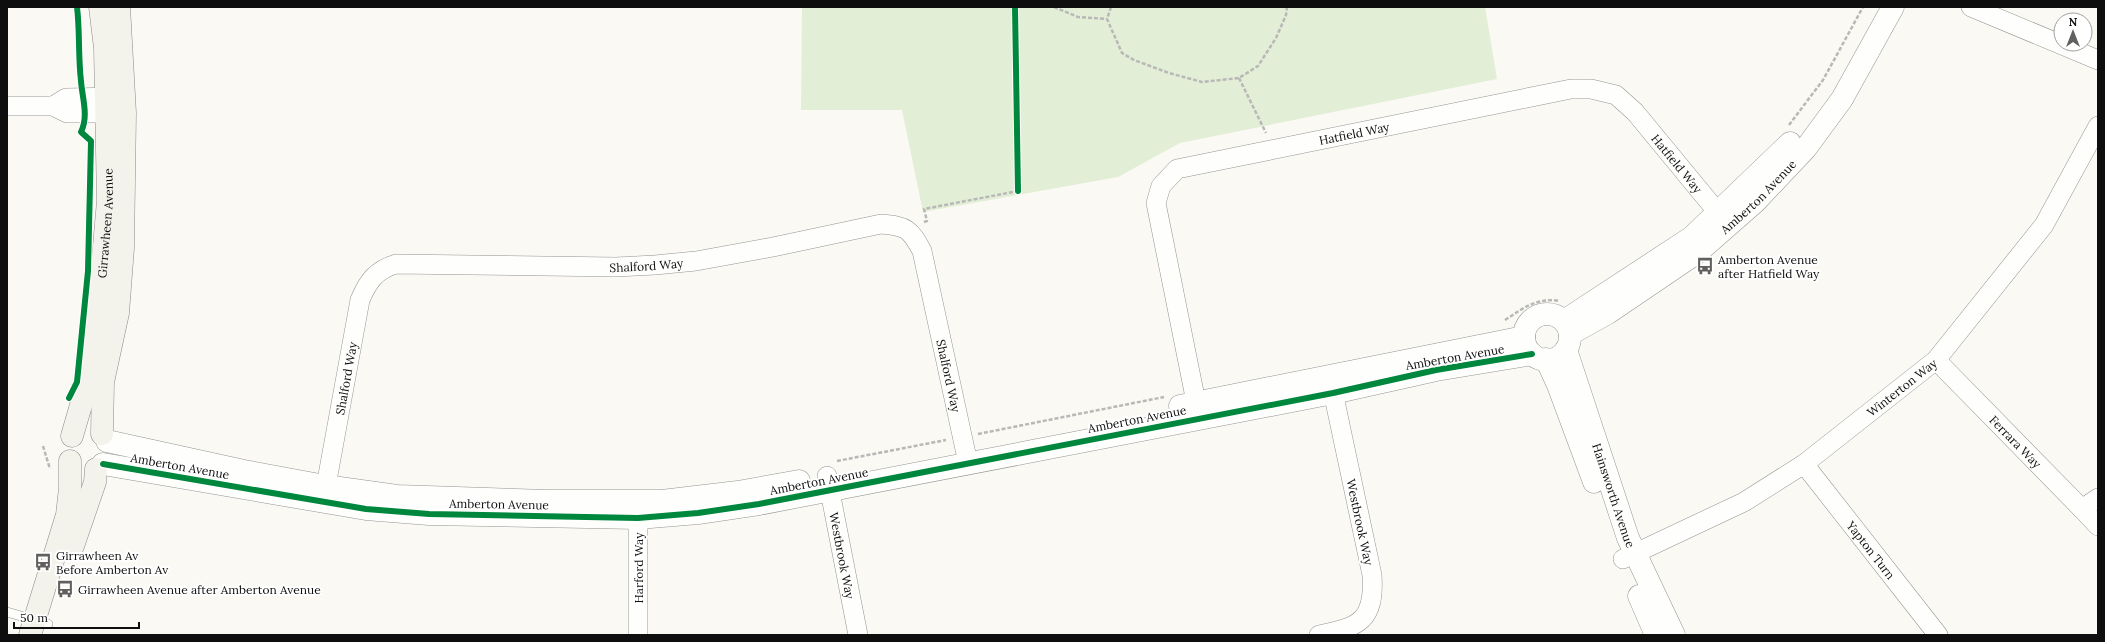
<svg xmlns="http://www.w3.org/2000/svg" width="2105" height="642" viewBox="0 0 2105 642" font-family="Lora,serif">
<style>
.green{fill:#e3eed6}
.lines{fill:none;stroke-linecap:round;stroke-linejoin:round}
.service-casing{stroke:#949492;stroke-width:10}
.minor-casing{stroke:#949492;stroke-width:20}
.tertiary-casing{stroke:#949492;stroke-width:23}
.secondary-casing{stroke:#8b8a88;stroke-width:23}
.path{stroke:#b8b8b7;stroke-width:2.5;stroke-dasharray:4 2;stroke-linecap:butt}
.service{stroke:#fefefd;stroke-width:9}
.minor{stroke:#fefefd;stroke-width:19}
.tertiary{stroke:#fefefd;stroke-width:22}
.secondary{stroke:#f4f3eb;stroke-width:22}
.cycleway-casing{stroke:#fff;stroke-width:8}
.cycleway{stroke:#00873e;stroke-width:6}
.labels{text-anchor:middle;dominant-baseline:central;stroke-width:4;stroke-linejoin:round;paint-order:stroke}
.street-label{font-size:12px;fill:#0e0e0e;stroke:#fff}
.poi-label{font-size:12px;fill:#0e0e0e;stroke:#fff;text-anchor:start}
</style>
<rect width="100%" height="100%" fill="#faf9f4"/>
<!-- green -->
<path class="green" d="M 802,7 L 1485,7 L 1497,79 L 1180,143 L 1118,177 L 923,212 L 902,110 L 801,110 Z"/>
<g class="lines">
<!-- service casing -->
<g class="service-casing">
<path id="service" d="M 7,612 L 48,624"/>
</g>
<!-- minor casing -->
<g class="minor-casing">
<g id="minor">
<path d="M 1971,7 L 2098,60"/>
<path d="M 7,106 L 53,106 L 67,113 L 121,113"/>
<path d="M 53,106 L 66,98 L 121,97"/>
<path id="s1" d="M 1936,360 L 2082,509 L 2098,498"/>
<path id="s2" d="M 1199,417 L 1156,203 L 1161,186 L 1177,169 L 1571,89 L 1591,89 L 1616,95 L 1635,112 L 1710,203 L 1728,222"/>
<path id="s3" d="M 1804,464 L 1938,635"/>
<path id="s4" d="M 827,476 L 858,635"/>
<path id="s5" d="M 322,500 L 328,475 L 360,300 C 368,281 376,270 396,264 L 616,267 L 655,265 L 696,261 L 773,247 L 881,224 C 907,226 910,229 922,251 L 968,463"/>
<path d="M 638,502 L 638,635"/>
<path d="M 2082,509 L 2098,526"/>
<path id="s6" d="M 1623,559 L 1744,502 L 1804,464 L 1936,360 L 2044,225 L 2098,126"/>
<path d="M 1319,635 C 1359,627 1375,621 1372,575 L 1330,378"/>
</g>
</g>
<!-- tertiary casing -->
<g class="tertiary-casing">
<g id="tertiary">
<circle cx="1547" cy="337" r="23"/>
<path d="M 1564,321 L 1692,237 L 1790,143"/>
<path id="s7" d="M 1570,334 L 1608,313 L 1698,252 L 1755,202 L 1806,148 L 1842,99 L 1893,7"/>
<path id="s8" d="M 1566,350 L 1628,538 L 1674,635"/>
<path d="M 1546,359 L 1558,385 L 1594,482"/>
<path d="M 1180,406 L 1524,337"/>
<path d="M 107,441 L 244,471 L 325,486 L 397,496 L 547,501 L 662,501 L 738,492 L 799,481"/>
<path d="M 103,464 L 366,509 L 429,514 L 638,518 L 698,513 L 759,504 L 1333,393 L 1436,370 L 1532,354"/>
<path d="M 1639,596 L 1656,635"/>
</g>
</g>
<!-- secondary casing -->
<g class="secondary-casing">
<g id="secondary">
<path d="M 102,434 L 103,382 L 118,313 L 123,248 L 125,113 L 119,7"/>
<path id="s9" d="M 72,436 L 86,388 L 101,280 L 108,201 L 105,48 L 100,7"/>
<path d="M 73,546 L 95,482 L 96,469"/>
<path d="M 30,635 L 67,515 L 70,488 L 70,461"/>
</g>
</g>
<!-- path -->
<path class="path" d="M 1054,7 L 1078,17 L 1107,19
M 1111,7 L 1107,19 L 1122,53 L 1134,60 L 1169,73 L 1202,82 L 1239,78 L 1258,66 L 1276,38 L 1286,15 L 1287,7
M 1239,78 L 1266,133
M 1789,125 L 1823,80 L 1863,7
M 924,222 L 927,221 L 924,209 L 1018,191
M 1505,320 C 1522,309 1537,297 1559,301
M 978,434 L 1164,397
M 43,446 L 50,469
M 837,461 L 946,440"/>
<!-- service -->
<use href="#service" class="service"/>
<!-- minor -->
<use href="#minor" class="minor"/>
<!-- tertiary -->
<use href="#tertiary" class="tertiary"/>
<!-- secondary -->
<use href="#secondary" class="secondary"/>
<!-- cycleway casing -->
<g class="cycleway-casing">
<path id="cycleway" d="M 1015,7 L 1018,191
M 69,398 L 77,382 L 88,271 L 91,141 L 81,132 C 89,116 82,97 81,81 C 78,56 80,31 77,7
M 103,464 L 366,509 L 429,514 L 638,518 L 698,513 L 759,504 L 1333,393 L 1436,370 L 1532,354"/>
</g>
<!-- cycleway -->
<use href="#cycleway" class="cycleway"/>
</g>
<!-- icons -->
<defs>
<g id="bus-bare" transform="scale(1.38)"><path d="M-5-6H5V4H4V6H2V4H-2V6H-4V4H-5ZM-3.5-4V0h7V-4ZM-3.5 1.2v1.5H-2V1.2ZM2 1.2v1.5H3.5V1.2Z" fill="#61605e" stroke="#fff" stroke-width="2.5" paint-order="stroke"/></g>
</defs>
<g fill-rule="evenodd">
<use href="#bus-bare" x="1705" y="266"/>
<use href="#bus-bare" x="43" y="562"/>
<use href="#bus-bare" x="65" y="589"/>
</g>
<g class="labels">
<!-- street labels -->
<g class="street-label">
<text stroke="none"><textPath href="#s2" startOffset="440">Hatfield Way</textPath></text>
<text stroke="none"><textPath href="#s2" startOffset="799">Hatfield Way</textPath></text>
<text stroke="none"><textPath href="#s7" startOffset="234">Amberton Avenue</textPath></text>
<text stroke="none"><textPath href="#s9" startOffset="216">Girrawheen Avenue</textPath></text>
<text stroke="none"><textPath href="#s5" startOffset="507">Shalford Way</textPath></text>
<text transform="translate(1455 357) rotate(-10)">Amberton Avenue</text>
<text stroke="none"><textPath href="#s5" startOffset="926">Shalford Way</textPath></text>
<text stroke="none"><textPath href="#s5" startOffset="124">Shalford Way</textPath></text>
<text stroke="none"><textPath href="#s6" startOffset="329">Winterton Way</textPath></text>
<text transform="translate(1137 419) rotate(-11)">Amberton Avenue</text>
<text stroke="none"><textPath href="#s1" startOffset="114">Ferrara Way</textPath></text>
<text transform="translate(180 466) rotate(10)">Amberton Avenue</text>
<text transform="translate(819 481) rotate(-11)">Amberton Avenue</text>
<text stroke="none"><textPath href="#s8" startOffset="153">Hainsworth Avenue</textPath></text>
<text transform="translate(499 504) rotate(1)">Amberton Avenue</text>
<text transform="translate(1360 522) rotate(78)">Westbrook Way</text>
<text stroke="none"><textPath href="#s3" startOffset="109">Yapton Turn</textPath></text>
<text stroke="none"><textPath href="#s4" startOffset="81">Westbrook Way</textPath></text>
<text transform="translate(638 568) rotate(-90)">Harford Way</text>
</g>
<!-- poi labels -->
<g class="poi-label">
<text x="1718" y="259">Amberton Avenue<tspan x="1718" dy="14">after Hatfield Way</tspan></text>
<text x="56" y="555">Girrawheen Av<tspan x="56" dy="14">Before Amberton Av</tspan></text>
<text x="78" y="589">Girrawheen Avenue after Amberton Avenue</text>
</g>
</g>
<!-- border -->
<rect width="2105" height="642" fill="none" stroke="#0e0e0e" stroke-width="16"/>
<!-- north arrow -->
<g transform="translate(2073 32)"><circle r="19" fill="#ffffff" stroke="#9f9f9f"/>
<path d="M0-3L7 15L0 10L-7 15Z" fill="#61605e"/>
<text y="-6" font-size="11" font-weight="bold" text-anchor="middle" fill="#0e0e0e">N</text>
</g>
<!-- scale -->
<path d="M14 622v6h125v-6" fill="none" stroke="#0e0e0e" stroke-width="2"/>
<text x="20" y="622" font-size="12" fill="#0e0e0e" stroke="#ffffff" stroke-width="3" paint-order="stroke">50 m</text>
</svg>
